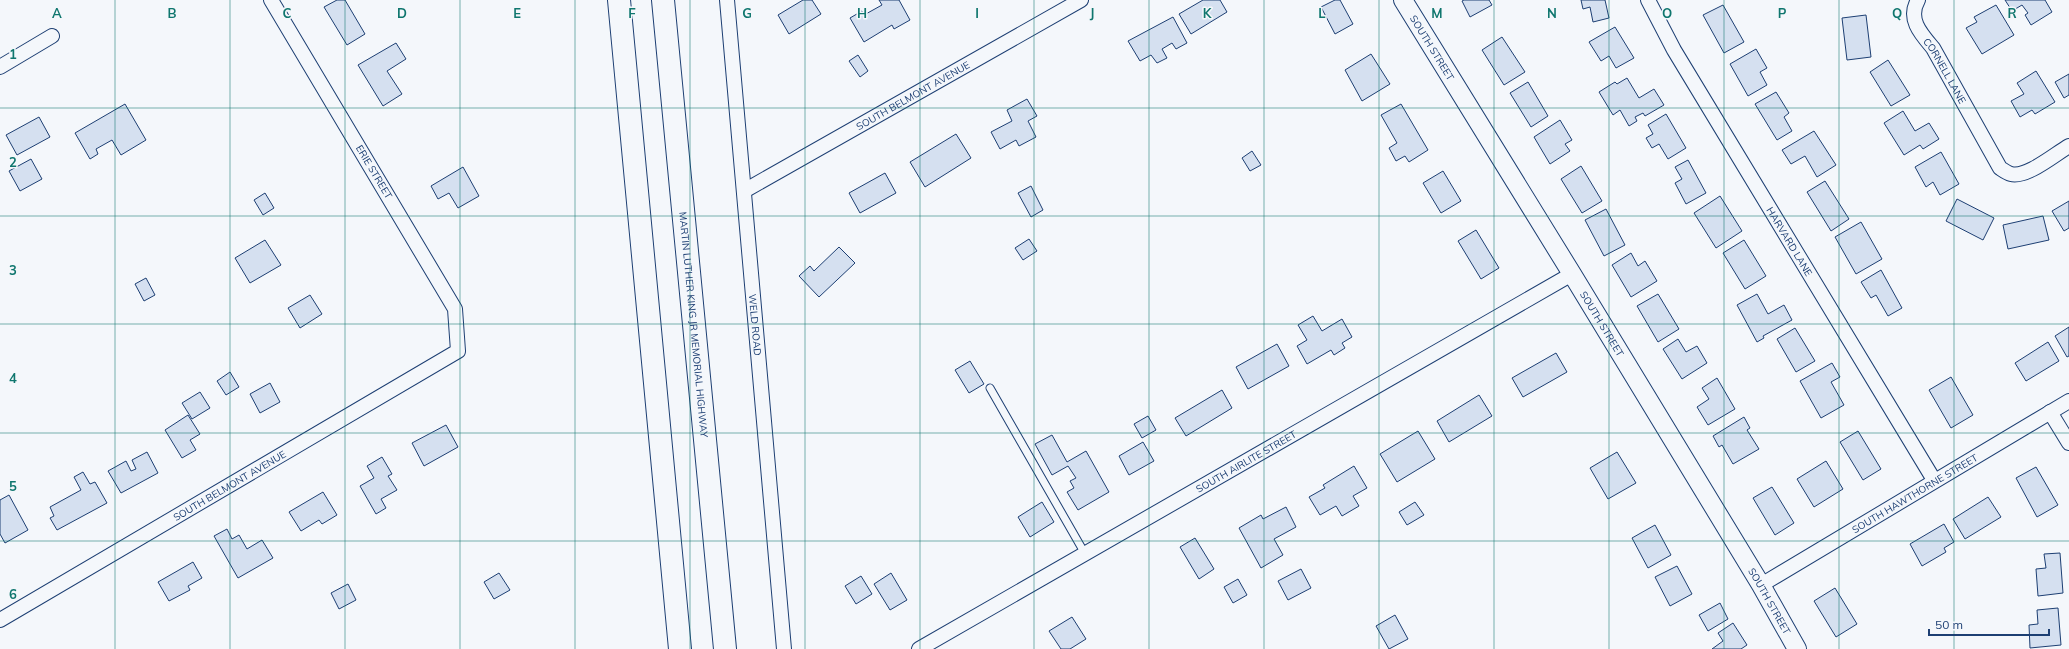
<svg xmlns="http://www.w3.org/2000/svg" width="2069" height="649" viewBox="0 0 2069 649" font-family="Mulish,sans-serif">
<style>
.building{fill:#d5e0f0;stroke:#1d3f73}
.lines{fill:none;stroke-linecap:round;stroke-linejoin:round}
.service-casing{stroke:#1d3f73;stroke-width:9}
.minor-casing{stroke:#1d3f73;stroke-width:16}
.tertiary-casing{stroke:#1d3f73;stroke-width:20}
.motorway-casing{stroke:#1d3f73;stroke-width:24}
.service{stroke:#f4f7fb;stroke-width:7}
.minor{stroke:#f4f7fb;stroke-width:14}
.tertiary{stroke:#f4f7fb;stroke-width:18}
.motorway{stroke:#f4f7fb;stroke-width:22}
.grid{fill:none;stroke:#0f766e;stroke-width:1;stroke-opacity:0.55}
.labels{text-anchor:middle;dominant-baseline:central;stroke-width:3;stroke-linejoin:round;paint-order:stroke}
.street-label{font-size:10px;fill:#1d3f73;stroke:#f4f7fb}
.grid-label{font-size:13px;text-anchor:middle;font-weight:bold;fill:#0f766e;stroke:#f4f7fb;stroke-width:3;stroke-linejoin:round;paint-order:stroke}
</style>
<rect width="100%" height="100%" fill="#f4f7fb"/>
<!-- building -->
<path class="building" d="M 337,0 L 345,0 L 365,34 L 347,45 L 324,7 Z
M 803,0 L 812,0 L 821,14 L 789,34 L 778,15 Z
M 879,0 L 899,0 L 910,20 L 894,29 L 892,25 L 864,42 L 850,18 L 862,11 L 864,15 L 882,5 Z
M 1203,0 L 1220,0 L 1227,12 L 1191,34 L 1179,14 Z
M 1335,0 L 1340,0 L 1353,24 L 1335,34 L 1321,7 Z
M 1464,0 L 1489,0 L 1492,5 L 1470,17 L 1462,1 Z
M 1581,0 L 1605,0 L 1609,18 L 1593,22 L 1590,7 L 1583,9 Z
M 2005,0 L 2045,0 L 2052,12 L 2031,25 L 2025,15 L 2028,13 L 2022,5 L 2012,11 Z
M 1723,5 L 1744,42 L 1724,53 L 1703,15 Z
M 1996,5 L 2014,35 L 1982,54 L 1966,28 L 1977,22 L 1974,17 Z
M 1866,15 L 1871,57 L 1847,60 L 1842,18 Z
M 1173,17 L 1187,43 L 1176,49 L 1172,43 L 1162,49 L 1167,58 L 1157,63 L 1151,55 L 1140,61 L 1128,41 Z
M 1615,27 L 1634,58 L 1616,68 L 1609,56 L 1601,61 L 1589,42 Z
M 1502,37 L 1525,72 L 1504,85 L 1482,50 Z
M 396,43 L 406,59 L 387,71 L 402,94 L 383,106 L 358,65 Z
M 1756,49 L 1767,68 L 1760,72 L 1767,85 L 1748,96 L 1730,64 Z
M 1371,54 L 1390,84 L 1362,101 L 1345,70 Z
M 858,55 L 868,71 L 860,77 L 849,61 Z
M 1888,60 L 1910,95 L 1891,106 L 1870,72 Z
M 2036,71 L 2055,102 L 2035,114 L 2032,110 L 2020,117 L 2011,101 L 2024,94 L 2017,83 Z
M 2069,74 L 2069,95 L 2064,98 L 2055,82 Z
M 1627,78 L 1639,98 L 1654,89 L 1664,105 L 1645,116 L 1643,113 L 1635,117 L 1637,121 L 1629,126 L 1620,110 L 1613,115 L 1599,92 L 1615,82 L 1617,84 Z
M 1528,82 L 1548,116 L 1531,127 L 1510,93 Z
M 1776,92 L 1789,113 L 1784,117 L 1792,131 L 1777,140 L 1755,104 Z
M 1027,99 L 1037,116 L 1028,121 L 1036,137 L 1019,146 L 1016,140 L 1000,149 L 991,132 L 1012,121 L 1007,110 Z
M 125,104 L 146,140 L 121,155 L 112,140 L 96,149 L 98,154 L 90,159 L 75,133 Z
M 1401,104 L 1428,150 L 1409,162 L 1405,156 L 1396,161 L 1389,148 L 1397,143 L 1381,115 Z
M 1903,111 L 1915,131 L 1929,123 L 1939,139 L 1923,149 L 1920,145 L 1904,155 L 1884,123 Z
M 1666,114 L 1686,148 L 1668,159 L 1659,144 L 1652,148 L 1646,138 L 1653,134 L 1648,125 Z
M 39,117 L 50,137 L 17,155 L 6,135 Z
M 1560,120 L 1572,140 L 1565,144 L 1570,151 L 1550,164 L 1534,137 Z
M 1814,131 L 1836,165 L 1817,177 L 1805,156 L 1791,164 L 1782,150 Z
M 956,134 L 971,158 L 925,187 L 910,162 Z
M 1252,151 L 1261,165 L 1250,171 L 1242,158 Z
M 1941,152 L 1959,184 L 1940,195 L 1933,182 L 1926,187 L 1915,167 Z
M 31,159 L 42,179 L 20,191 L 9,171 Z
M 1688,160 L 1706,193 L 1686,204 L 1675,183 L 1682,179 L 1675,167 Z
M 1581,166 L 1602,201 L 1582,213 L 1561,179 Z
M 463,167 L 479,196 L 458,208 L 449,193 L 438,199 L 431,186 Z
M 1443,171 L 1461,201 L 1441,213 L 1423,183 Z
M 885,173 L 896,193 L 860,213 L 849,193 Z
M 1825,181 L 1849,219 L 1831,231 L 1807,192 Z
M 1031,186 L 1043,210 L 1031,217 L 1018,193 Z
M 265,193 L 274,208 L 263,215 L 254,200 Z
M 1720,196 L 1742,231 L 1716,248 L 1694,213 Z
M 1957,199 L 1994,218 L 1983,240 L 1946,221 Z
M 2069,201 L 2069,228 L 2064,231 L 2052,211 Z
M 1606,209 L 1625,245 L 1604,256 L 1585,220 Z
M 2043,216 L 2049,240 L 2008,249 L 2003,225 Z
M 1861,222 L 1882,259 L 1856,274 L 1835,237 Z
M 1476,230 L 1499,268 L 1481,279 L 1458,241 Z
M 1029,239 L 1037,251 L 1023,260 L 1015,248 Z
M 265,240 L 281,265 L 250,283 L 235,258 Z
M 1744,240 L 1766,276 L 1745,289 L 1723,253 Z
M 839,247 L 855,263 L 819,297 L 799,276 L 810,266 L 814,271 Z
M 1631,253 L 1638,266 L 1645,261 L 1657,281 L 1631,297 L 1612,265 Z
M 1881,270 L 1902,308 L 1888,316 L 1876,295 L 1871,298 L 1861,282 Z
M 146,278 L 155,295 L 144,301 L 135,284 Z
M 1658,294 L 1679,329 L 1658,342 L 1637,306 Z
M 1757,294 L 1768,314 L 1784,305 L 1792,320 L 1763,336 L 1764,338 L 1757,342 L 1737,305 Z
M 310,295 L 322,314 L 300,328 L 288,308 Z
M 1313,316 L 1322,331 L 1342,319 L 1352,337 L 1342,343 L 1345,348 L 1334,355 L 1331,350 L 1307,364 L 1297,346 L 1307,340 L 1298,325 Z
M 2069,327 L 2069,356 L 2067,357 L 2055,336 Z
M 1795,328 L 1815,361 L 1796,372 L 1777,339 Z
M 1678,339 L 1686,352 L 1697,346 L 1707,363 L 1682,379 L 1663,349 Z
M 2048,342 L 2059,361 L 2026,381 L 2015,363 Z
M 1277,344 L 1289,366 L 1248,389 L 1236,367 Z
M 1556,353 L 1567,372 L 1523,397 L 1512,378 Z
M 970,361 L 984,384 L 969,393 L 955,370 Z
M 1832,363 L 1840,377 L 1831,382 L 1844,405 L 1821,418 L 1800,381 Z
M 230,372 L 239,387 L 226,395 L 217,381 Z
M 1951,377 L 1973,415 L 1951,428 L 1929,390 Z
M 1717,378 L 1735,409 L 1708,425 L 1697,407 L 1709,399 L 1702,388 Z
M 270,383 L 280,402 L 260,413 L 250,394 Z
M 1222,390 L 1232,408 L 1186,436 L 1175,418 Z
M 200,392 L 210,408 L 192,419 L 182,403 Z
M 1479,395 L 1492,416 L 1449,442 L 1437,421 Z
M 188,415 L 200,434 L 190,440 L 196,450 L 182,458 L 165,430 Z
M 1148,416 L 1156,430 L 1142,438 L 1134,424 Z
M 1744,417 L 1750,428 L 1747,430 L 1759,449 L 1733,464 L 1722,445 L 1719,447 L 1713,436 Z
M 446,425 L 458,447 L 424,466 L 412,443 Z
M 1418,431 L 1435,459 L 1397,482 L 1380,454 Z
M 1858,431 L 1881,469 L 1863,480 L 1840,442 Z
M 1052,435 L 1067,462 L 1086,451 L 1109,492 L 1078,510 L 1067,492 L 1074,488 L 1070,481 L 1076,478 L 1068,466 L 1052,475 L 1035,444 Z
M 1143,442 L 1154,461 L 1129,475 L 1119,456 Z
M 147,452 L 158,473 L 121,493 L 108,471 L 126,461 L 131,471 L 136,469 L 132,460 Z
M 1617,452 L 1636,483 L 1608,499 L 1590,468 Z
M 382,457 L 392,474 L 388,476 L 397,490 L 381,499 L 386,508 L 376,514 L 360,486 L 374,478 L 367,466 Z
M 1826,461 L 1843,489 L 1814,507 L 1797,479 Z
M 1354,466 L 1367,488 L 1353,496 L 1359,506 L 1342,516 L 1336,506 L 1320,515 L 1309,497 L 1325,488 L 1323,485 Z
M 2036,467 L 2058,505 L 2037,517 L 2016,478 Z
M 83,472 L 90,484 L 95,482 L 107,503 L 57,530 L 50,518 L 54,516 L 50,507 L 81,490 L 74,477 Z
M 1772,487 L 1794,523 L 1775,535 L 1753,498 Z
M 323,492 L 337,515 L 322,524 L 319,520 L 301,531 L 289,512 Z
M 9,495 L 28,530 L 5,543 L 0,534 L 0,500 Z
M 1988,497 L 2001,517 L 1965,539 L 1953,519 Z
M 1042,502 L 1054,522 L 1030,537 L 1018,517 Z
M 1415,502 L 1424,515 L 1407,525 L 1399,512 Z
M 1286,507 L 1296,527 L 1274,539 L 1283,555 L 1261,568 L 1239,528 L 1261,515 L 1263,519 Z
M 1944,524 L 1954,542 L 1944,548 L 1946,552 L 1922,566 L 1910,544 Z
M 1655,525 L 1671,555 L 1648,568 L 1632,538 Z
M 227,529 L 232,539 L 239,535 L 247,549 L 262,540 L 273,558 L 238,578 L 214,536 Z
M 1195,538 L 1214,569 L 1199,579 L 1180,547 Z
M 2060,553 L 2063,593 L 2038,596 L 2036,569 L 2046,568 L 2044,554 Z
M 193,562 L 202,578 L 188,586 L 190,590 L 169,601 L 158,582 Z
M 1677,566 L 1692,594 L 1670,606 L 1655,577 Z
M 1301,569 L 1311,588 L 1288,600 L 1278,581 Z
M 499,573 L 510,590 L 494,599 L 484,582 Z
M 891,573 L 907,600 L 890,610 L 874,584 Z
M 861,576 L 872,594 L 856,604 L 845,586 Z
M 1238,579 L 1247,595 L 1233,603 L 1224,587 Z
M 348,584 L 356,600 L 339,609 L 331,593 Z
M 1835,588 L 1857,624 L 1836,637 L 1814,601 Z
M 1720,603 L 1728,619 L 1708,631 L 1699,615 Z
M 2058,608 L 2061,645 L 2030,648 L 2029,625 L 2038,624 L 2037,610 Z
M 1395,615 L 1408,639 L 1389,649 L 1376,626 Z
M 1072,617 L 1086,639 L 1070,649 L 1061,649 L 1049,631 Z
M 1733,623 L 1747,645 L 1741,649 L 1712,649 L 1723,641 L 1718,633 Z"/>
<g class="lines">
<!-- service casing -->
<g class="service-casing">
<path id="service" d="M 990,388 L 1084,552"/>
</g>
<!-- minor casing -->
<g class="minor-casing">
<g id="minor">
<path id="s1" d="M 727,0 L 784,649"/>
<path id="s2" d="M 1648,0 L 1674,50 L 1934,480"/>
<path id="s3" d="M 1918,0 C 1907,19 1921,34 1933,48 L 2000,168 C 2003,170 2007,173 2011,174 C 2027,178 2055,154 2069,146"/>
<path d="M 0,67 L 52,36"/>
<path id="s4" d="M 744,191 L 1081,0"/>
<path d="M 2050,412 L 2069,443"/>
<path id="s5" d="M 1761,585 L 2069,401"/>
<path id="s6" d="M 0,620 L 458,351 L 455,309 L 271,0"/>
<path id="s7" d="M 919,649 L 1572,274"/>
</g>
</g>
<!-- tertiary casing -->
<g class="tertiary-casing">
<g id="tertiary">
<path id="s8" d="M 1403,0 L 1572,274 L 1761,585 L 1797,649"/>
</g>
</g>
<!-- motorway casing -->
<g class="motorway-casing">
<g id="motorway">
<path d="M 619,0 L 680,649"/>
<path id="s9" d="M 663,0 L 725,649"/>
</g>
</g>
<!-- service -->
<use href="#service" class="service"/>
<!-- minor -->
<use href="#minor" class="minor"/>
<!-- tertiary -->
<use href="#tertiary" class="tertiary"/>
<!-- motorway -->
<use href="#motorway" class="motorway"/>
</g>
<!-- grid -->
<path class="grid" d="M 115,0 L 115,649M 230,0 L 230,649M 345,0 L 345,649M 460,0 L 460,649M 575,0 L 575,649M 690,0 L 690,649M 805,0 L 805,649M 920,0 L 920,649M 1034,0 L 1034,649M 1149,0 L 1149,649M 1264,0 L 1264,649M 1379,0 L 1379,649M 1494,0 L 1494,649M 1609,0 L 1609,649M 1724,0 L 1724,649M 1839,0 L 1839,649M 1954,0 L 1954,649M 0,108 L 2069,108M 0,216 L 2069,216M 0,324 L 2069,324M 0,433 L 2069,433M 0,541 L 2069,541"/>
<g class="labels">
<!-- street labels -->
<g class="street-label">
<text stroke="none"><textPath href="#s8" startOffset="56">SOUTH STREET</textPath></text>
<text stroke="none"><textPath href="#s3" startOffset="80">CORNELL LANE</textPath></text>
<text stroke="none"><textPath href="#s4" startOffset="194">SOUTH BELMONT AVENUE</textPath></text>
<text transform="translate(374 172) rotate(59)">ERIE STREET</text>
<text stroke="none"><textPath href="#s2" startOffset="280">HARVARD LANE</textPath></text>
<text stroke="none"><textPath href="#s8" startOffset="380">SOUTH STREET</textPath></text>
<text stroke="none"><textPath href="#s9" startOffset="326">MARTIN LUTHER KING JR MEMORIAL HIGHWAY</textPath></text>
<text stroke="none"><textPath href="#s1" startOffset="326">WELD ROAD</textPath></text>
<text stroke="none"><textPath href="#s7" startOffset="377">SOUTH AIRLITE STREET</textPath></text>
<text stroke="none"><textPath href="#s6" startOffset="266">SOUTH BELMONT AVENUE</textPath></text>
<text stroke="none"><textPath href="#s5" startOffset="179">SOUTH HAWTHORNE STREET</textPath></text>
<text stroke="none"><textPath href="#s8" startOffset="704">SOUTH STREET</textPath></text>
</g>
</g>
<g class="grid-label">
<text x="57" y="18">A</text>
<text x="172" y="18">B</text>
<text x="287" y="18">C</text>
<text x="402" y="18">D</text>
<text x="517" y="18">E</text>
<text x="632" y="18">F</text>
<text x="747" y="18">G</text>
<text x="862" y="18">H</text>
<text x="977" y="18">I</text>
<text x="1092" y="18">J</text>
<text x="1207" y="18">K</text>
<text x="1322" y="18">L</text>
<text x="1437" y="18">M</text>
<text x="1552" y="18">N</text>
<text x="1667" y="18">O</text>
<text x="1782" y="18">P</text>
<text x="1897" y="18">Q</text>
<text x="2012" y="18">R</text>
<text x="13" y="59">1</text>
<text x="13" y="167">2</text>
<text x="13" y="275">3</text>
<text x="13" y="383">4</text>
<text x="13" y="491">5</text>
<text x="13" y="599">6</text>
</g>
<!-- scale -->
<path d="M1929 629v6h120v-6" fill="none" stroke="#1d3f73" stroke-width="2"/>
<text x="1935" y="629" font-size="12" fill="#1d3f73" stroke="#f4f7fb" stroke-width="3" paint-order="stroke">50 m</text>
</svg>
